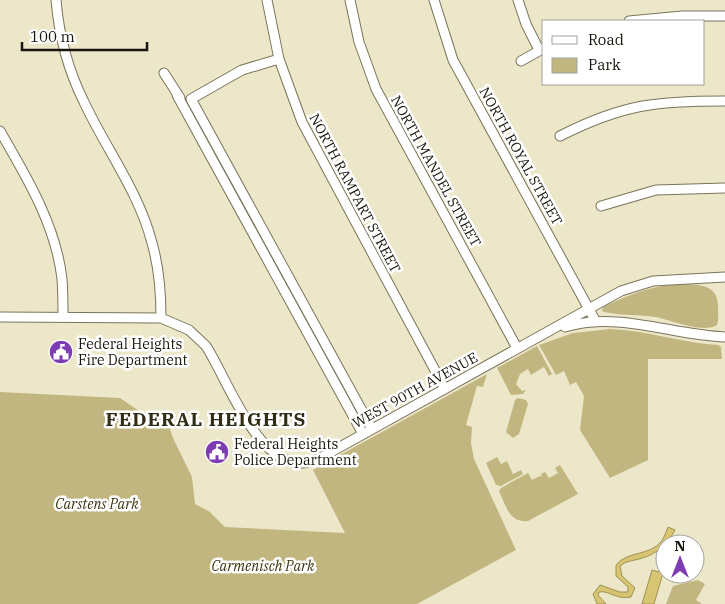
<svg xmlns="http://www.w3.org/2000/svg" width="725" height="604" viewBox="0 0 725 604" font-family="'IBM Plex Serif',serif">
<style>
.green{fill:#c2b680}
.water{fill:#d8c572;stroke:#9e9053}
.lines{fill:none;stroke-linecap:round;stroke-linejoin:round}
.minor-casing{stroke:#7a745a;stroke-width:11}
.minor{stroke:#fff;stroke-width:9}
.labels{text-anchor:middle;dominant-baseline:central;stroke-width:5;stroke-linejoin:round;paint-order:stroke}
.street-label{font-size:14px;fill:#17150b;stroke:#fff}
.poi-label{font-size:14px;fill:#17150b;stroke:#fff;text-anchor:start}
.park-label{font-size:14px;font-style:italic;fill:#3d3510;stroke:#fff}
.district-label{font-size:19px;font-weight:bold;letter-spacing:1px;fill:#312c14;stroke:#fff}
</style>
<rect width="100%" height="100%" fill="#ede7ca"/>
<!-- green -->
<path class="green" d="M 672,285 C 690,285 717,280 718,305 C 718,312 719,319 717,325 C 704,334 670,320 656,317 C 643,315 609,315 602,311 L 603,307 C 627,296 646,287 672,285 Z
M 610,329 C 647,330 681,343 718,345 L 721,347 L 722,359 L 648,359 L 648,460 L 610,478 L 580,430 L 584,396 L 576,382 L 570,385 L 564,371 L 556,375 L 539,345 L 573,333 Z
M 537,346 L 552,374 L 549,376 L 544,367 L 531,375 L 528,369 L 520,374 L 516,384 L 522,391 L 526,390 L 523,394 L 511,395 L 497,368 Z
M 487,374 L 483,387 L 477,386 L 466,425 L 472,427 L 471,443 L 474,459 L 516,550 L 417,604 L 0,604 L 0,392 L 120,398 L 142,413 L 166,417 L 173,438 L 192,477 L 195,504 L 210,512 L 225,527 L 345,533 L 313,470 Z
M 518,398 L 526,400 L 528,404 L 519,434 L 513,438 L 506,432 L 515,400 Z
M 497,457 L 501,464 L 507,461 L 513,474 L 521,470 L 523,474 L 501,486 L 496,485 L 486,463 Z
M 560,465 L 578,494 L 528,521 C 509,523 506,506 499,491 L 501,488 L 528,473 L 532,480 L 540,476 L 542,477 L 541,474 L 545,472 L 549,478 L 558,473 L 555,468 Z
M 698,580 L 705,584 L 696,600 L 702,604 L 666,604 L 673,586 Z"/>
<!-- water -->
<path class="water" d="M 668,527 L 675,530 C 668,544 656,555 639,559 C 632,561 626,561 620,566 L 622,576 L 635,588 L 631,597 C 616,600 609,590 599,592 L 598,595 L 606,604 L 597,604 L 593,594 L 600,585 L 620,592 L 628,592 L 628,587 L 616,576 L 616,565 C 627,551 649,556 661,542 C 664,538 666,532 668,527 Z
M 652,570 L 663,573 L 654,604 L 642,604 Z"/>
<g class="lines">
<!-- minor casing -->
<g class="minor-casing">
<path id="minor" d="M 56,0 C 59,36 68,70 84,102 C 106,149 139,192 152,243 C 159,267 161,293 161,318
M 267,0 L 279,59 L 302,122 L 445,389
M 350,0 L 359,42 L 376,89 L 517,348
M 434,0 L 453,60 L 596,322
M 518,0 L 526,24 L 539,50
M 629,21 L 682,16 L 725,16
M 521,61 L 544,48
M 164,73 L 180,98
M 177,95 L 363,434
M 191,99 L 372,429
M 191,99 L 242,70 L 279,59
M 0,131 C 26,176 56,225 62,279 C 63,291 63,304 63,317
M 560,136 C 623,104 656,101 725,101
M 601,206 L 656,190 L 725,188
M 0,317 L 161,318 L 189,330 L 206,346 C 228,380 256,464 302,463 C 315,463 329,453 340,447 L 621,291 L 653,281 L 725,277
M 565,327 C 619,311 671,335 725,337"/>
</g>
<!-- minor -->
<use href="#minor" class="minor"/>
</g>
<!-- icons -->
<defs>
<g id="civic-disc" transform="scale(1.25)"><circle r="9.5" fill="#7d3cb1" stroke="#fff"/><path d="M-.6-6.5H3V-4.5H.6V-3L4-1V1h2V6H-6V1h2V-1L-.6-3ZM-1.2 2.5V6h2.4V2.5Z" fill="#fff"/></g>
</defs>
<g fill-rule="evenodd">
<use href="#civic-disc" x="61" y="352"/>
<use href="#civic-disc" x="217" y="452"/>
</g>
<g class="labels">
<!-- street labels -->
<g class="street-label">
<text transform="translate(521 156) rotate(61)">NORTH ROYAL STREET</text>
<text transform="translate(436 171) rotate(61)">NORTH MANDEL STREET</text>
<text transform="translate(355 193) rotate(62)">NORTH RAMPART STREET</text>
<text transform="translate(415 390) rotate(-29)">WEST 90TH AVENUE</text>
</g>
<!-- poi labels -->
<g class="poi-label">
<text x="78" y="344">Federal Heights<tspan x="78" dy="16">Fire Department</tspan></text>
<text x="234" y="444">Federal Heights<tspan x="234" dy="16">Police Department</tspan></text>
</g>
<!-- park labels -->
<g class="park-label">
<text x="97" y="504">Carstens Park</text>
<text x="263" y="566">Carmenisch Park</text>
</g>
<!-- district labels -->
<g class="district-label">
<text x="206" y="419">FEDERAL HEIGHTS</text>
</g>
</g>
<!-- legend -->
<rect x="542" y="20" width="162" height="65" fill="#ffffff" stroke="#a2a19d"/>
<rect x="552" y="36" width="25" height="8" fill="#ffffff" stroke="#a2a19d"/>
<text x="588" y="45" font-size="15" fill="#17150b">Road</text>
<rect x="552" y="58" width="25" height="15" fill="#c2b680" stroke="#a2a19d"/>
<text x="588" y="70" font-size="15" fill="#17150b">Park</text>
<!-- north arrow -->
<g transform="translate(680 559)"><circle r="24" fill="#ffffff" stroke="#a2a19d"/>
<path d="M0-4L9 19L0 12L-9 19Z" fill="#7d3cb1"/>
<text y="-8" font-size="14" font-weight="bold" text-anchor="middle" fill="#17150b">N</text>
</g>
<!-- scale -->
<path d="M22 42v8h125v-8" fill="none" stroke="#17150b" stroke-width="2.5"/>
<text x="30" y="42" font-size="15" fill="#17150b" stroke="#ffffff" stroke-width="4" paint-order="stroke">100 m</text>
</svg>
